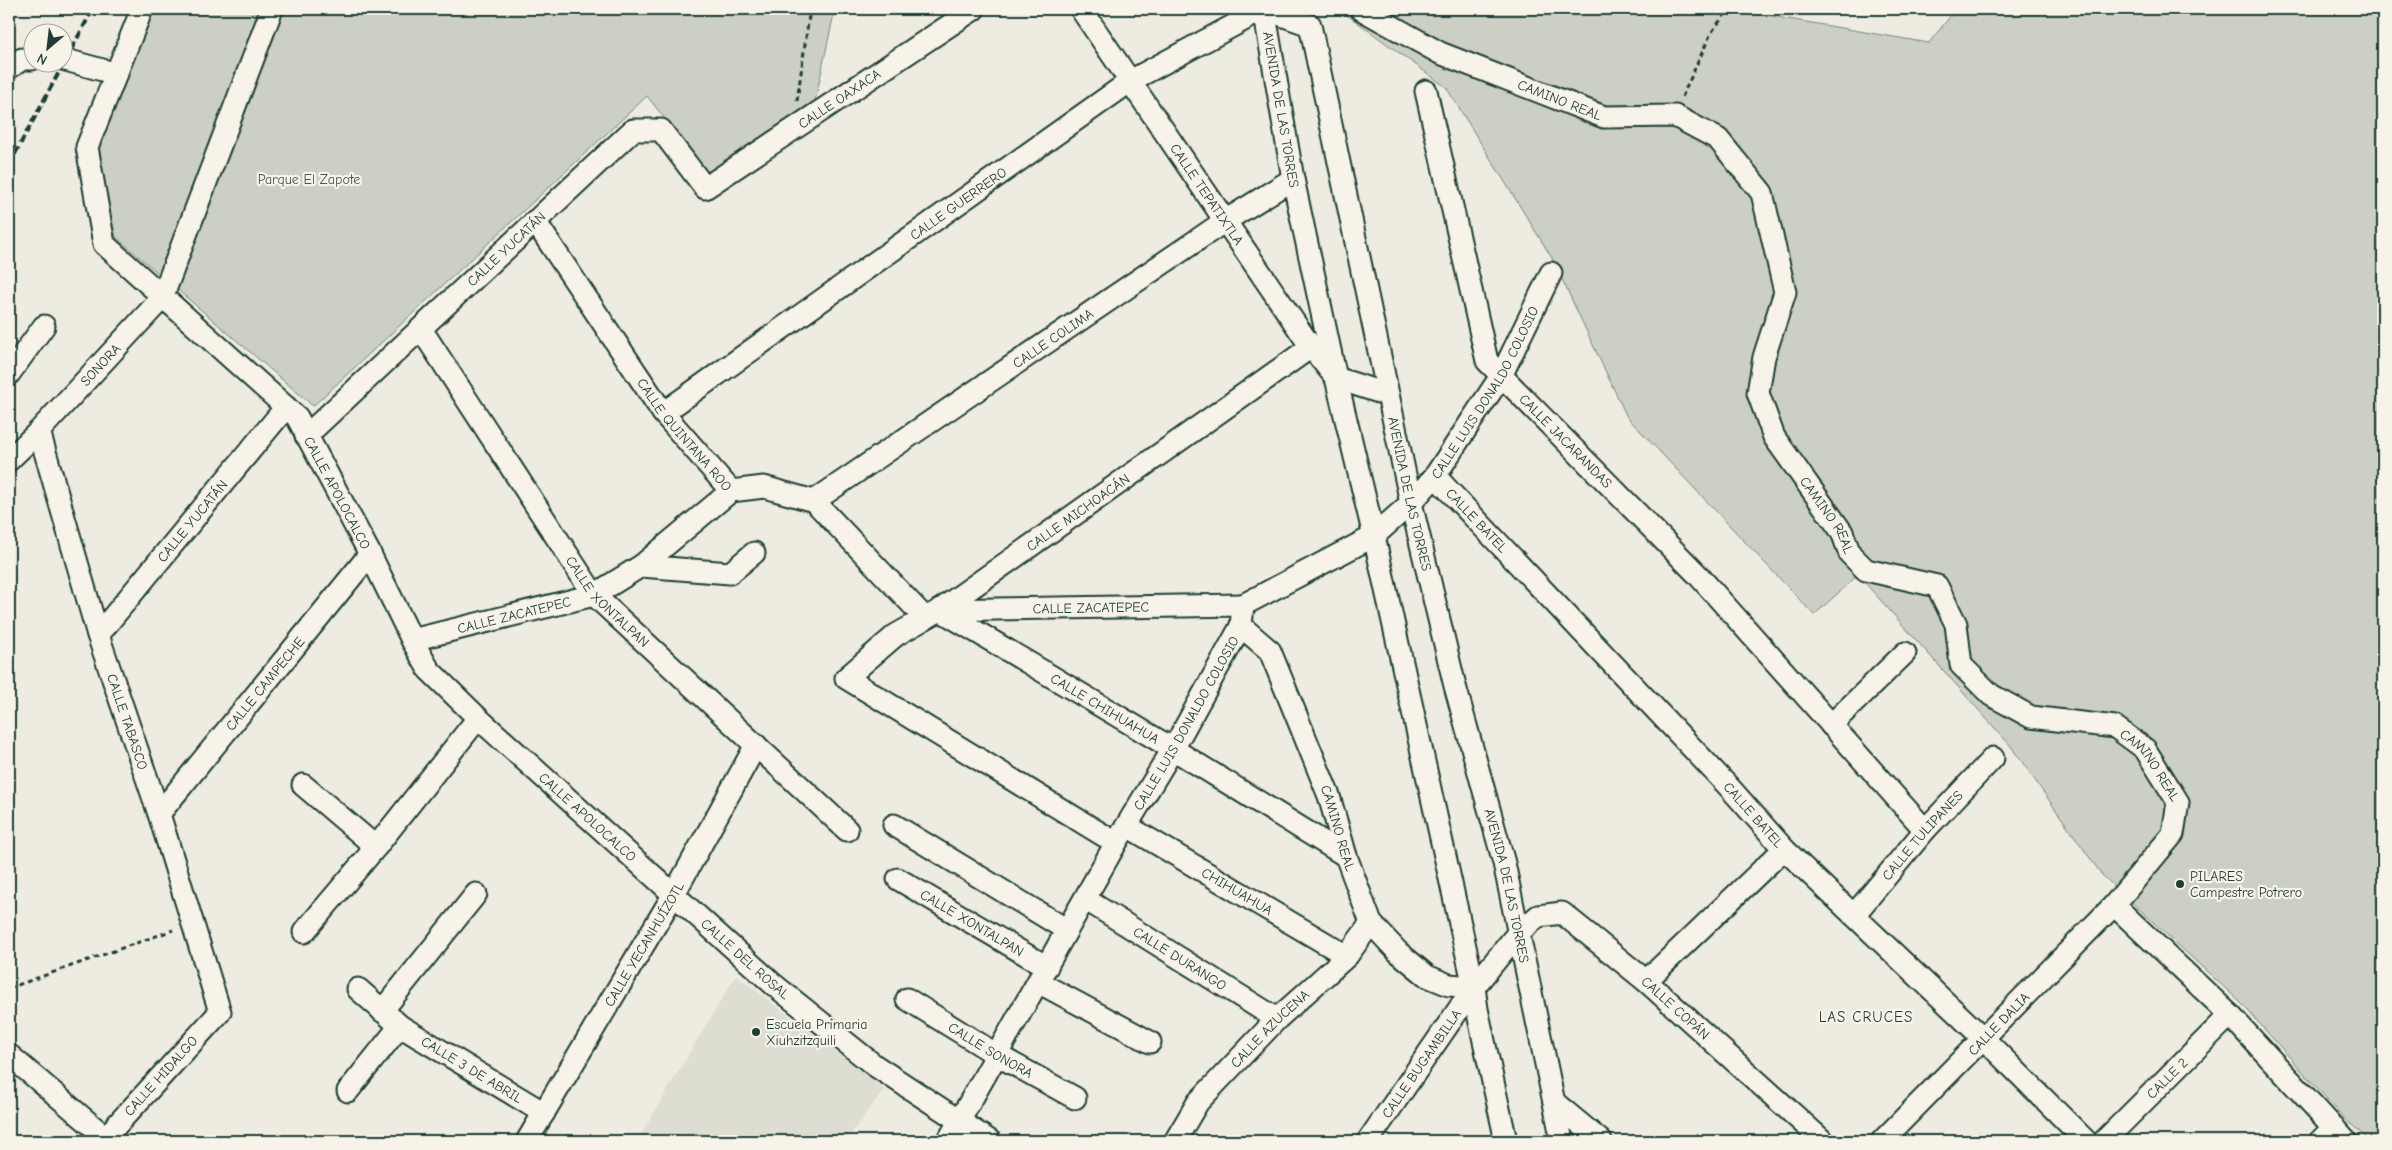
<svg xmlns="http://www.w3.org/2000/svg" width="2392" height="1150" viewBox="0 0 2392 1150" font-family="'Comic Neue',sans-serif">
<style>
.built{fill:#ddddd2}
.green{fill:#cccfc4;stroke:#76867c}
.lines{fill:none;stroke-linecap:round;stroke-linejoin:round}
.minor-casing{stroke:#1f3d34;stroke-width:25}
.path{stroke:#1f3d34;stroke-width:3;stroke-dasharray:5 4;stroke-linecap:butt}
.minor{stroke:#f7f3e8;stroke-width:21}
.rail{stroke:#1f3d34;stroke-width:4;stroke-dasharray:8 4;stroke-linecap:butt}
.poi-dot{fill:#1f3d34;stroke:#f7f3e8;stroke-width:2}
.labels{text-anchor:middle;dominant-baseline:central;stroke-width:4.5;stroke-linejoin:round;paint-order:stroke}
.street-label{font-size:14px;fill:#1f3d34;stroke:#f7f3e8}
.park-label{font-size:14px;fill:#425a51;stroke:#f7f3e8}
.poi-label{font-size:14px;fill:#1f3d34;stroke:#f7f3e8;text-anchor:start}
.neighbourhood-label{font-size:15px;letter-spacing:1px;fill:#1f3d34;stroke:#f7f3e8}
</style>
<rect width="100%" height="100%" fill="#eeece1"/>
<filter id="ink" filterUnits="userSpaceOnUse"><feTurbulence type="fractalNoise" baseFrequency=".02" numOctaves="2"/><feDisplacementMap in="SourceGraphic" scale="10" xChannelSelector="R" yChannelSelector="G"/><feConvolveMatrix kernelMatrix="1 2 1 2 8 2 1 2 1" color-interpolation-filters="sRGB"/></filter>
<g filter="url(#ink)">
<!-- built -->
<path class="built" d="M 736,975 L 884,1089 L 846,1141 L 637,1141 Z"/>
<!-- green -->
<path class="green" d="M 150,9 L 835,9 L 815,101 L 710,176 L 647,96 L 313,406 L 116,237 L 95,148 Z
M 1339,9 L 1730,9 L 1929,43 L 1956,9 L 2383,9 L 2383,1141 L 2370,1141 L 2345,1119 L 2240,1002 L 2102,875 L 2010,745 L 1858,575 L 1814,615 L 1627,417 L 1552,258 L 1446,87 Z"/>
<g class="lines">
<!-- minor casing -->
<g class="minor-casing">
<g id="minor">
<path id="s1" d="M 142,9 L 87,147 L 104,244 L 297,417 L 370,554 L 412,640 L 429,670 L 478,718 L 773,984 L 874,1065 L 990,1141"/>
<path id="s2" d="M 1081,9 L 1311,347 L 1336,378 L 1388,395"/>
<path id="s3" d="M 1264,9 L 1310,25 L 1411,503 L 1455,686 L 1504,863 L 1562,1141"/>
<path id="s4" d="M 1264,9 L 1293,179 L 1336,378 L 1374,536 L 1474,987 L 1477,1009 L 1506,1141"/>
<path id="s5" d="M 1361,9 L 1440,53 L 1604,117 L 1675,116 L 1718,139 L 1762,193 L 1785,292 L 1764,357 L 1758,393 L 1774,437 L 1842,532 L 1850,554 L 1866,570 L 1937,586 L 1956,624 L 1961,665 L 1991,695 L 2031,717 L 2115,727 L 2145,749 L 2178,802 L 2173,834 L 2114,905 L 1882,1141"/>
<path d="M 62,59 L 117,74"/>
<path d="M 9,68 L 22,59 L 32,59"/>
<path id="s6" d="M 1426,91 L 1487,361 L 1698,575 L 1925,830"/>
<path id="s7" d="M 535,221 L 663,413 L 731,491 L 764,487 L 814,501 L 925,618"/>
<path id="s8" d="M 421,329 L 594,595 L 847,830"/>
<path d="M 9,374 L 44,326"/>
<path id="s9" d="M 663,413 L 1132,80 L 1264,9"/>
<path id="s10" d="M 39,431 L 98,635 L 159,814 L 220,1012 L 102,1141"/>
<path id="s11" d="M 306,436 L 633,130 L 661,130 L 705,188 L 974,9"/>
<path id="s12" d="M 9,460 L 39,431 L 162,298 L 272,9"/>
<path id="s13" d="M 1435,476 L 1729,787 L 1784,849 L 1984,1039 L 2086,1141"/>
<path id="s14" d="M 814,501 L 1225,221 L 1293,179"/>
<path d="M 641,566 L 730,573 L 754,553"/>
<path id="s15" d="M 940,610 L 1173,749 L 1346,856"/>
<path id="s16" d="M 940,610 L 1243,605"/>
<path id="s17" d="M 1241,626 L 1270,651 L 1329,796 L 1346,856 L 1371,923 L 1398,952 L 1427,976 L 1449,985 L 1474,987"/>
<path id="s18" d="M 98,635 L 286,407"/>
<path id="s19" d="M 412,640 L 594,595 L 641,566 L 731,491"/>
<path d="M 1831,725 L 1905,653"/>
<path d="M 303,785 L 376,847"/>
<path id="s20" d="M 159,814 L 370,554"/>
<path d="M 894,825 L 1067,930"/>
<path id="s21" d="M 1127,826 L 1347,956"/>
<path id="s22" d="M 1116,843 L 846,678 L 896,635 L 940,610 L 1311,347"/>
<path id="s23" d="M 898,879 L 1047,967"/>
<path id="s24" d="M 1085,899 L 1277,1019"/>
<path d="M 2114,905 L 2230,1015 L 2346,1141"/>
<path id="s25" d="M 1854,915 L 1925,830 L 1993,758"/>
<path d="M 304,932 L 376,847 L 478,718"/>
<path d="M 1646,981 L 1784,849"/>
<path d="M 1038,982 L 1150,1042"/>
<path id="s26" d="M 358,989 L 400,1026 L 544,1113"/>
<path id="s27" d="M 907,999 L 997,1055 L 1075,1098"/>
<path d="M 382,1011 L 476,894"/>
<path d="M 9,1055 L 110,1141"/>
<path d="M 348,1091 L 400,1026"/>
<path d="M 1554,1102 L 1601,1141"/>
<path id="s28" d="M 527,1141 L 674,894 L 756,745"/>
<path id="s29" d="M 948,1141 L 1116,843 L 1173,749 L 1241,626 L 1243,605 L 1374,536 L 1411,503 L 1435,476 L 1501,376 L 1551,273"/>
<path id="s30" d="M 1175,1141 L 1198,1102 L 1277,1019 L 1347,956 L 1371,923"/>
<path id="s31" d="M 1368,1141 L 1474,987 L 1518,933 L 1538,916 L 1562,913 L 1646,981 L 1823,1141"/>
<path id="s32" d="M 2104,1141 L 2230,1015"/>
<path d="M 2320,1141 L 2334,1127"/>
</g>
</g>
<!-- path -->
<path class="path" d="M 1682,97 L 1711,33 L 1729,9
M 797,101 L 810,9
M 9,988 L 173,930"/>
<!-- minor -->
<use href="#minor" class="minor"/>
<!-- rail -->
<path class="rail" d="M 9,165 L 93,9"/>
</g>
</g>
<!-- markers -->
<g class="poi-dot">
<circle cx="2180" cy="884" r="5"/>
<circle cx="756" cy="1032" r="5"/>
</g>
<g class="labels">
<!-- street labels -->
<g class="street-label">
<text stroke="none"><textPath href="#s11" startOffset="710">CALLE OAXACA</textPath></text>
<text stroke="none"><textPath href="#s5" startOffset="219">CAMINO REAL</textPath></text>
<text stroke="none"><textPath href="#s4" startOffset="102">AVENIDA DE LAS TORRES</textPath></text>
<text stroke="none"><textPath href="#s2" startOffset="224">CALLE TEPATIXTLA</textPath></text>
<text stroke="none"><textPath href="#s9" startOffset="362">CALLE GUERRERO</textPath></text>
<text stroke="none"><textPath href="#s11" startOffset="274">CALLE YUCATÁN</textPath></text>
<text stroke="none"><textPath href="#s14" startOffset="289">CALLE COLIMA</textPath></text>
<text stroke="none"><textPath href="#s12" startOffset="132">SONORA</textPath></text>
<text stroke="none"><textPath href="#s29" startOffset="945">CALLE LUIS DONALDO COLOSIO</textPath></text>
<text stroke="none"><textPath href="#s7" startOffset="261">CALLE QUINTANA ROO</textPath></text>
<text stroke="none"><textPath href="#s6" startOffset="389">CALLE JACARANDAS</textPath></text>
<text stroke="none"><textPath href="#s1" startOffset="592">CALLE APOLOCALCO</textPath></text>
<text stroke="none"><textPath href="#s3" startOffset="528">AVENIDA DE LAS TORRES</textPath></text>
<text stroke="none"><textPath href="#s22" startOffset="602">CALLE MICHOACÁN</textPath></text>
<text stroke="none"><textPath href="#s5" startOffset="804">CAMINO REAL</textPath></text>
<text stroke="none"><textPath href="#s13" startOffset="61">CALLE BATEL</textPath></text>
<text stroke="none"><textPath href="#s18" startOffset="148">CALLE YUCATÁN</textPath></text>
<text stroke="none"><textPath href="#s8" startOffset="331">CALLE XONTALPAN</textPath></text>
<text stroke="none"><textPath href="#s16" startOffset="151">CALLE ZACATEPEC</textPath></text>
<text stroke="none"><textPath href="#s19" startOffset="105">CALLE ZACATEPEC</textPath></text>
<text stroke="none"><textPath href="#s20" startOffset="168">CALLE CAMPECHE</textPath></text>
<text stroke="none"><textPath href="#s15" startOffset="192">CALLE CHIHUAHUA</textPath></text>
<text stroke="none"><textPath href="#s10" startOffset="304">CALLE TABASCO</textPath></text>
<text stroke="none"><textPath href="#s29" startOffset="481">CALLE LUIS DONALDO COLOSIO</textPath></text>
<text stroke="none"><textPath href="#s5" startOffset="1254">CAMINO REAL</textPath></text>
<text stroke="none"><textPath href="#s13" startOffset="465">CALLE BATEL</textPath></text>
<text stroke="none"><textPath href="#s1" startOffset="1008">CALLE APOLOCALCO</textPath></text>
<text stroke="none"><textPath href="#s17" startOffset="228">CAMINO REAL</textPath></text>
<text stroke="none"><textPath href="#s25" startOffset="105">CALLE TULIPANES</textPath></text>
<text stroke="none"><textPath href="#s3" startOffset="932">AVENIDA DE LAS TORRES</textPath></text>
<text stroke="none"><textPath href="#s21" startOffset="128">CHIHUAHUA</textPath></text>
<text stroke="none"><textPath href="#s23" startOffset="86">CALLE XONTALPAN</textPath></text>
<text stroke="none"><textPath href="#s28" startOffset="229">CALLE YECANHUÍZOTL</textPath></text>
<text stroke="none"><textPath href="#s1" startOffset="1220">CALLE DEL ROSAL</textPath></text>
<text stroke="none"><textPath href="#s24" startOffset="112">CALLE DURANGO</textPath></text>
<text stroke="none"><textPath href="#s31" startOffset="455">CALLE COPÁN</textPath></text>
<text transform="translate(1999 1024) rotate(-46)">CALLE DALIA</text>
<text stroke="none"><textPath href="#s30" startOffset="148">CALLE AZUCENA</textPath></text>
<text stroke="none"><textPath href="#s27" startOffset="98">CALLE SONORA</textPath></text>
<text stroke="none"><textPath href="#s31" startOffset="94">CALLE BUGAMBILLA</textPath></text>
<text stroke="none"><textPath href="#s26" startOffset="140">CALLE 3 DE ABRIL</textPath></text>
<text transform="translate(161 1076) rotate(-48)">CALLE HIDALGO</text>
<text stroke="none"><textPath href="#s32" startOffset="89">CALLE 2</textPath></text>
</g>
<!-- park labels -->
<g class="park-label">
<text x="309" y="179">Parque El Zapote</text>
</g>
<!-- poi labels -->
<g class="poi-label">
<text x="2190" y="876">PILARES<tspan x="2190" dy="16">Campestre Potrero</tspan></text>
<text x="766" y="1024">Escuela Primaria<tspan x="766" dy="16">Xiuhzitzquili</tspan></text>
</g>
<!-- neighbourhood labels -->
<g class="neighbourhood-label">
<text x="1866" y="1017">LAS CRUCES</text>
</g>
</g>
<!-- margin -->
<rect width="2392" height="1150" fill="none" stroke="#f7f3e8" stroke-width="30"/>
<rect x="15" y="15" width="2362" height="1120" fill="none" stroke="#1f3d34" stroke-width="2" filter="url(#ink)"/>
<!-- north arrow -->
<g transform="translate(48 48) rotate(208)"><circle r="24" fill="#f7f3e8" stroke="#a1aaa0"/>
<path d="M0-4L9 19L0 12L-9 19Z" fill="#1f3d34"/>
<text y="-8" font-size="14" font-weight="bold" text-anchor="middle" fill="#1f3d34">N</text>
</g>
</svg>
